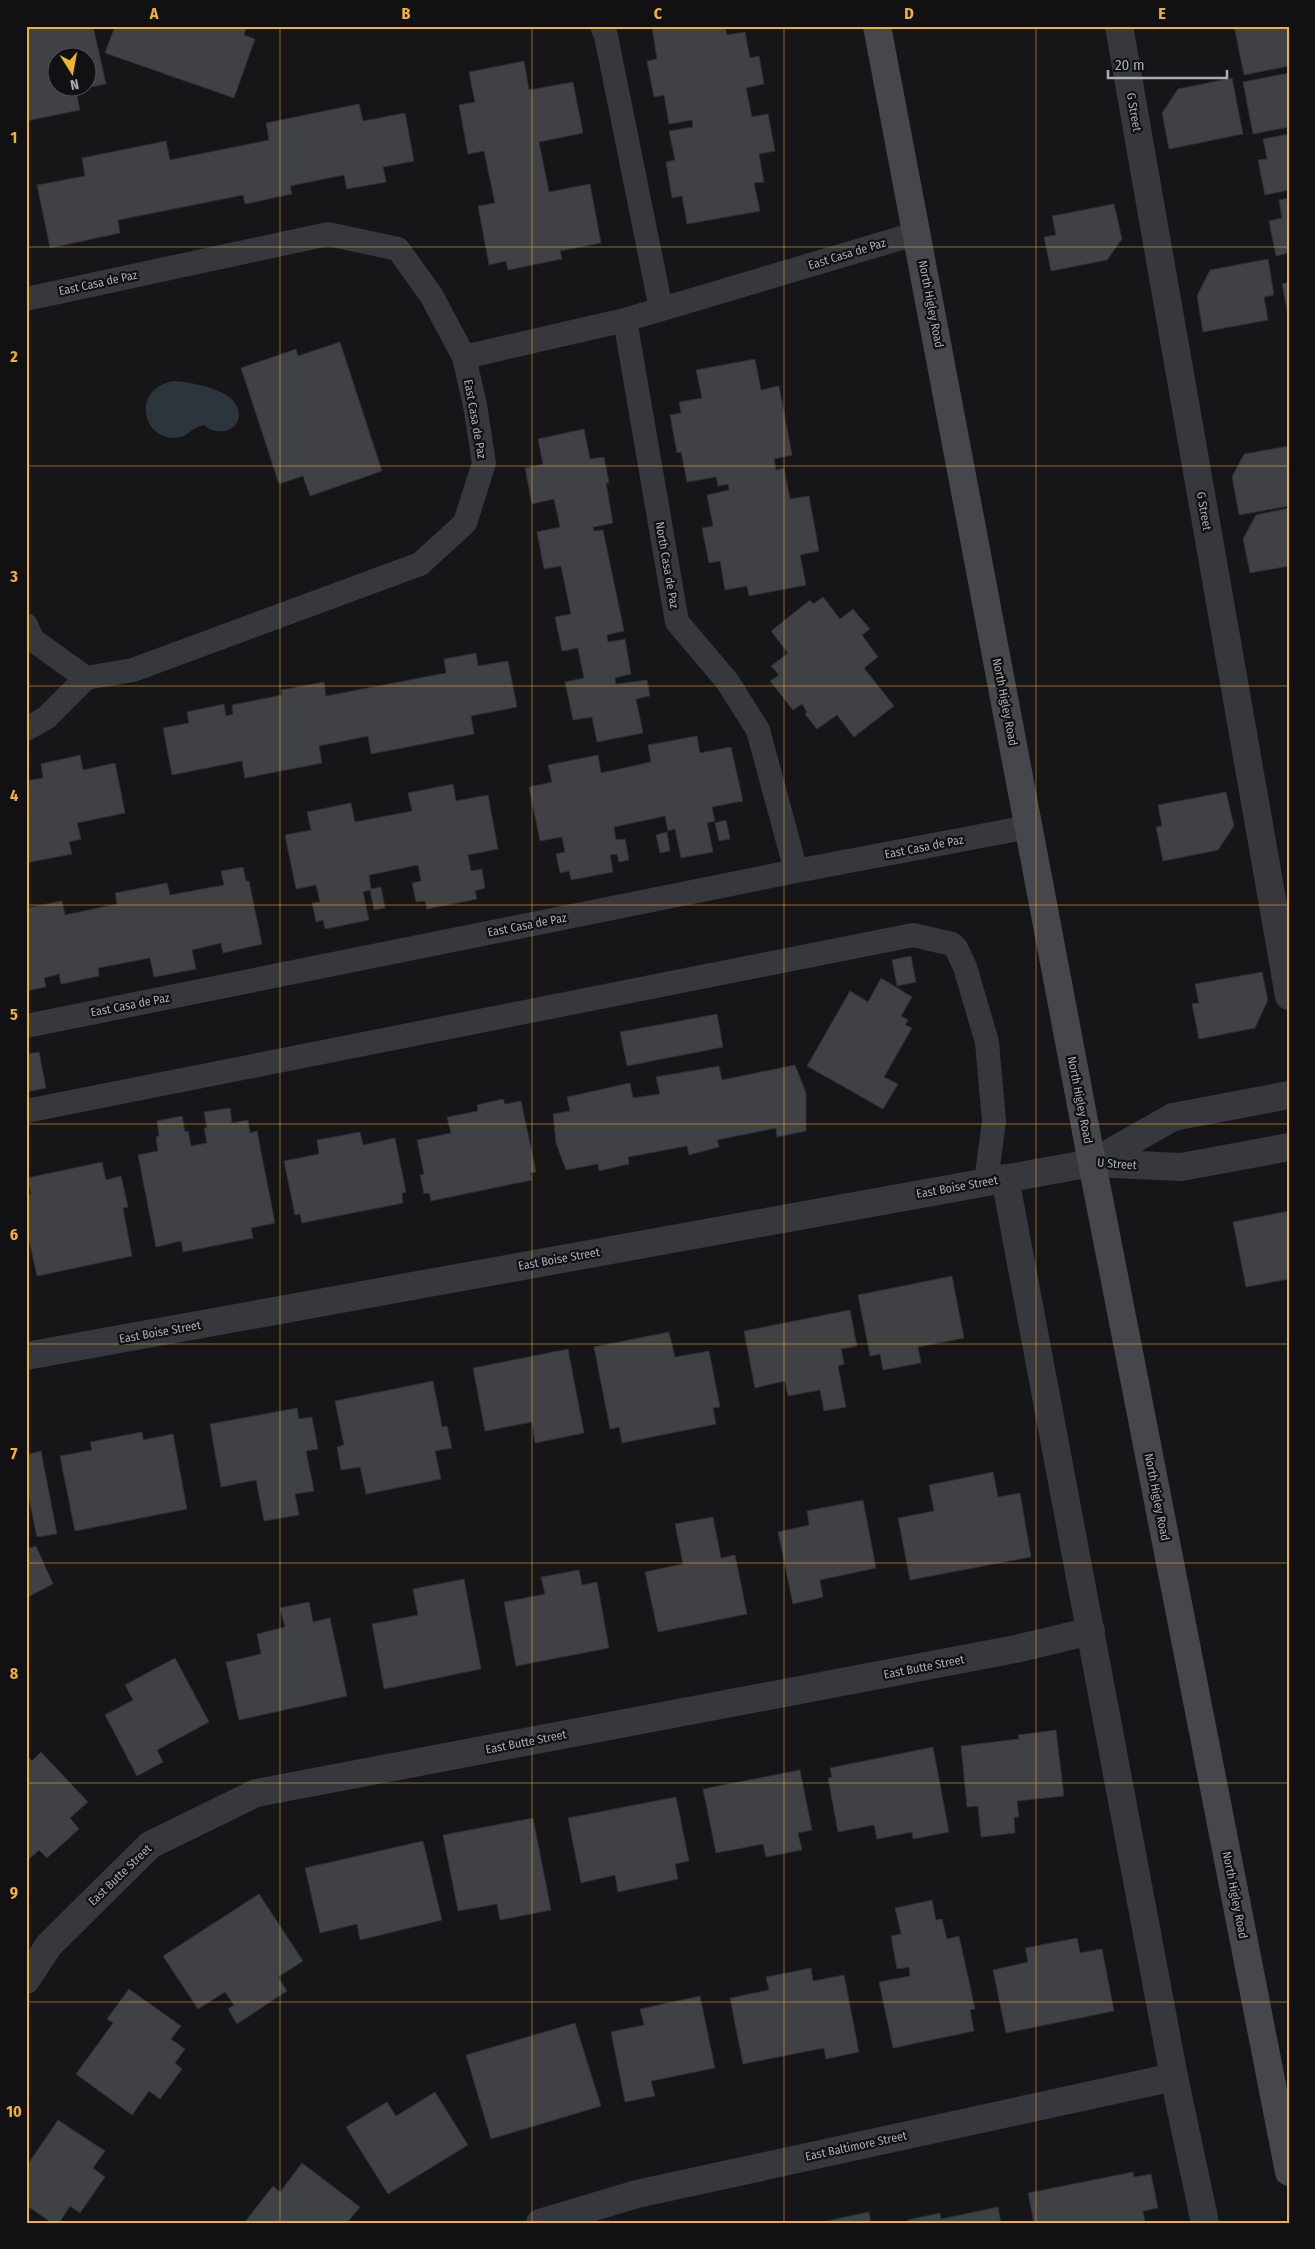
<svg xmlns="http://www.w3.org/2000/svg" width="1315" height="2249" viewBox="0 0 1315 2249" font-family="'Fira Sans Condensed',sans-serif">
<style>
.water{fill:#2c353c}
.building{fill:#404145;stroke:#303034;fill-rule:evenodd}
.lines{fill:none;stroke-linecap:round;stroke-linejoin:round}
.lane{stroke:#37383d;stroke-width:24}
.street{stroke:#37383d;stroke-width:28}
.secondary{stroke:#45474d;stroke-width:28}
.grid{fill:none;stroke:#f2b134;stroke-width:1;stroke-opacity:0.55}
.labels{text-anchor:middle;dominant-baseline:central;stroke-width:4.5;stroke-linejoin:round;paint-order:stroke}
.street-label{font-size:12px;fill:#a8adb8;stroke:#111113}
.neatline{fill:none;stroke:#f2b134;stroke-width:2}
.grid-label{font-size:16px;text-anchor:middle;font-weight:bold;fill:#f2b134}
</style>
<rect width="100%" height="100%" fill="#161618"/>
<!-- water -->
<path class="water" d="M 173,381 C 190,382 225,388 235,403 C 249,425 222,441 204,425 C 191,427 189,438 173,438 C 142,437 132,389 173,381 Z"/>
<!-- building -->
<path class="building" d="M 26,26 L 93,26 L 106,84 L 76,90 L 80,110 L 26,121 ZM 58,58 L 88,58 L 88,88 L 58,88 Z
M 115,26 L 247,26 L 244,35 L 255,39 L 234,98 L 105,53 Z
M 658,26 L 725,26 L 727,35 L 745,32 L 750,58 L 759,56 L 764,84 L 746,88 L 752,117 L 768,114 L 775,151 L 759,154 L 764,182 L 754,183 L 760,211 L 687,224 L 682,196 L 672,198 L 666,162 L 675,160 L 669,131 L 693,127 L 692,120 L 669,124 L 664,95 L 654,97 L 647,61 L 657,59 L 652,27 Z
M 1234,26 L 1289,26 L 1289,66 L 1244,75 Z
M 524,61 L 529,90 L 573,82 L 583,133 L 539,142 L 549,192 L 590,184 L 601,243 L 560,251 L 562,259 L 508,270 L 506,261 L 489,265 L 478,206 L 495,203 L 484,151 L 468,154 L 459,105 L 475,102 L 469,72 Z
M 1289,73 L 1289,127 L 1253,134 L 1243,82 Z
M 1232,78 L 1243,134 L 1169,149 L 1162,113 L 1178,89 Z
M 359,104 L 363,121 L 405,113 L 414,161 L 383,167 L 386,182 L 347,189 L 344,175 L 290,186 L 292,194 L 245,204 L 243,195 L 118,220 L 120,233 L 50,248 L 37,185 L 85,176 L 82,158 L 166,141 L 170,160 L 269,140 L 266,123 Z
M 1289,134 L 1289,190 L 1265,195 L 1258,160 L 1267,159 L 1263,139 Z
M 1289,198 L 1289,253 L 1276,256 L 1269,221 L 1282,218 L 1279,200 Z
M 1114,204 L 1122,239 L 1107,260 L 1051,271 L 1044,237 L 1056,235 L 1052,216 Z
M 1268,259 L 1274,295 L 1264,297 L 1268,320 L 1203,332 L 1197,296 L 1210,270 Z
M 1289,282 L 1289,319 L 1282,284 Z
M 340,342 L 382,471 L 310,496 L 303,476 L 279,484 L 241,368 L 296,349 L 298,356 Z
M 755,359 L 761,390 L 779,386 L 792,455 L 774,459 L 776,470 L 784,468 L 790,499 L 809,496 L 819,551 L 800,555 L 806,585 L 749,596 L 747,586 L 725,590 L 720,561 L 709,563 L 702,528 L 713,526 L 707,495 L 729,490 L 728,484 L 718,486 L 716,477 L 687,482 L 681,452 L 677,453 L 670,415 L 681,413 L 679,402 L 702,398 L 696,370 Z
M 584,429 L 590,459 L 604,457 L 609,483 L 606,483 L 613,523 L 593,527 L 594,531 L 603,530 L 624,631 L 607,635 L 608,642 L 625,639 L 631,674 L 615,678 L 616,684 L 647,680 L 650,696 L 636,699 L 643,733 L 597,742 L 592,717 L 573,720 L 565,682 L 584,678 L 578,648 L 562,651 L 555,617 L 571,614 L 561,566 L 544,569 L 537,532 L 560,527 L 554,499 L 532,504 L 525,468 L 543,464 L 538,439 Z
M 1289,446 L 1289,506 L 1239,515 L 1232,477 L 1244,454 Z
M 1289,508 L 1289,566 L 1250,573 L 1243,539 L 1256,515 Z
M 823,597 L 840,619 L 853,609 L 870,629 L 862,635 L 878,657 L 864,668 L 894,706 L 854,737 L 837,715 L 817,729 L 805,714 L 807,712 L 802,704 L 793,710 L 770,681 L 779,675 L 771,666 L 788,653 L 771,631 L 810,600 L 813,604 Z
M 476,653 L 478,666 L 508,661 L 517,707 L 471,716 L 474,734 L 371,754 L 368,736 L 319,746 L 322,763 L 245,778 L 242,761 L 172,775 L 163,728 L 189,723 L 187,712 L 224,704 L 226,716 L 233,714 L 232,705 L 282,695 L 281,690 L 324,682 L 326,696 L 446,673 L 444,659 Z
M 697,736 L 700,753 L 731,747 L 743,801 L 712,807 L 715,821 L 707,823 L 713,852 L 681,858 L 675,829 L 668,831 L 665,816 L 614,827 L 616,840 L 625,839 L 629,860 L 619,862 L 617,854 L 610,855 L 613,872 L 571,880 L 569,871 L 560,873 L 556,854 L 565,852 L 562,837 L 540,841 L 529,787 L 552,782 L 548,765 L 598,755 L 601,773 L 651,762 L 648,745 Z
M 80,755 L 83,770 L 115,763 L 125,813 L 77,823 L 81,839 L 69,842 L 72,854 L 26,863 L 26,781 L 43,778 L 41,764 Z
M 453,784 L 456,801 L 488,795 L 498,849 L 468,855 L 471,871 L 482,869 L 485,888 L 475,891 L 477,899 L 427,909 L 425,901 L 416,902 L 412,883 L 421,881 L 418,865 L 369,875 L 371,889 L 381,887 L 385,908 L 374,910 L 370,890 L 363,892 L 369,920 L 325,929 L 323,920 L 316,922 L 312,903 L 320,902 L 316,885 L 296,889 L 285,835 L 311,830 L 307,812 L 351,803 L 355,822 L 412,811 L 408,793 Z
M 1226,792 L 1234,826 L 1218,850 L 1163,861 L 1156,827 L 1162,826 L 1158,805 Z
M 726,820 L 730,839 L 719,841 L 715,823 Z
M 667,832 L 670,851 L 660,853 L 656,835 Z
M 243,867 L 246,881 L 249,881 L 262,944 L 223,953 L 221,943 L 192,950 L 196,969 L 154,977 L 150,958 L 98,968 L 99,976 L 61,984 L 59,974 L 44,978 L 46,987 L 26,991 L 26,908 L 62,901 L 65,915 L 117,904 L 115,893 L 167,883 L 170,895 L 224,885 L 221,871 Z
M 911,956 L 916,982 L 897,986 L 892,960 Z
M 1262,972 L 1268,1000 L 1255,1028 L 1199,1039 L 1192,1004 L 1199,1003 L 1195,984 Z
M 881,978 L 912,997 L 901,1016 L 908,1020 L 905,1025 L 912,1028 L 884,1077 L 898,1084 L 883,1109 L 807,1066 L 850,991 L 868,1002 Z
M 717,1014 L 723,1047 L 627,1066 L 620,1032 Z
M 39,1052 L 46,1088 L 26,1092 L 26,1054 Z
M 795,1065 L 806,1093 L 806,1131 L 777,1137 L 776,1128 L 717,1140 L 719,1147 L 689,1155 L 687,1146 L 628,1157 L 629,1164 L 599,1171 L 598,1164 L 566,1170 L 556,1143 L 553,1114 L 570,1111 L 567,1097 L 630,1083 L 633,1098 L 660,1094 L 656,1077 L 719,1066 L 722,1080 Z
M 503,1099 L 505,1104 L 521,1101 L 536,1172 L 530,1173 L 532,1180 L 431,1201 L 429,1193 L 424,1194 L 420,1175 L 424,1174 L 417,1140 L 451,1133 L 447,1117 L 478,1111 L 477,1105 Z
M 230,1108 L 232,1123 L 248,1120 L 250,1133 L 257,1131 L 275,1223 L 251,1228 L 253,1238 L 183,1252 L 181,1241 L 156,1247 L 138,1155 L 158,1151 L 156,1137 L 159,1136 L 157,1121 L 182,1116 L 185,1132 L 188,1131 L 191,1146 L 207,1143 L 204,1128 L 207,1128 L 204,1112 Z
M 360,1132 L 363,1145 L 395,1138 L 406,1192 L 402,1193 L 403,1203 L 302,1223 L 300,1214 L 295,1215 L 284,1161 L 319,1154 L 317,1140 Z
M 102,1162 L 106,1180 L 121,1176 L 128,1207 L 123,1208 L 132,1256 L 37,1276 L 26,1227 L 26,1195 L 31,1194 L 27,1178 Z
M 1289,1211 L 1289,1279 L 1246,1287 L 1233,1222 Z
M 952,1276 L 964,1338 L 918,1347 L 921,1363 L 883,1370 L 880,1354 L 870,1356 L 858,1295 Z
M 850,1310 L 857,1346 L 841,1349 L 844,1364 L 838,1366 L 846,1407 L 824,1411 L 820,1390 L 788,1396 L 785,1381 L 755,1388 L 744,1331 Z
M 669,1332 L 675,1357 L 709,1351 L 720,1407 L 713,1408 L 716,1424 L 622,1443 L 619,1427 L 610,1429 L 594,1347 Z
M 568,1349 L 584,1433 L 535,1443 L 532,1422 L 485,1431 L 473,1368 Z
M 433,1381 L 442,1427 L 447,1426 L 452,1448 L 435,1451 L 441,1479 L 366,1494 L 360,1467 L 341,1470 L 337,1447 L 344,1445 L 335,1401 Z
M 297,1408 L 299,1419 L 312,1417 L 318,1449 L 306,1451 L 314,1491 L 295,1494 L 299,1515 L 264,1521 L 256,1480 L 221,1487 L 210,1424 Z
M 142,1432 L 143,1440 L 173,1434 L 187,1509 L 75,1531 L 60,1456 L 92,1450 L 90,1442 Z
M 41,1451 L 57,1534 L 37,1537 L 29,1499 L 26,1499 L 26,1455 Z
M 993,1472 L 998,1497 L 1020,1493 L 1031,1557 L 910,1580 L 898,1518 L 934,1511 L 929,1485 Z
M 863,1500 L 876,1568 L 820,1580 L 823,1597 L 793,1604 L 778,1532 L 809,1525 L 807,1511 Z
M 713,1517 L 721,1558 L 735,1555 L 747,1614 L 658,1632 L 645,1572 L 683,1564 L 675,1524 Z
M 36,1546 L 53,1584 L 26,1598 L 26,1549 Z
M 579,1570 L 582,1585 L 597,1582 L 609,1648 L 516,1666 L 504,1602 L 545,1594 L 541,1577 Z
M 464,1579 L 481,1669 L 384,1689 L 372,1624 L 418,1615 L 413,1589 Z
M 309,1602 L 313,1622 L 330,1618 L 347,1696 L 239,1720 L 226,1662 L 261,1654 L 257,1634 L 285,1627 L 280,1608 Z
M 175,1658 L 209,1722 L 157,1750 L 163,1762 L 137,1776 L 105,1715 L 133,1700 L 125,1685 Z
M 1056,1730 L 1064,1796 L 1017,1801 L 1019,1817 L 1014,1817 L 1015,1833 L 981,1837 L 978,1806 L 967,1807 L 961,1746 L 1019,1739 L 1018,1735 Z
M 933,1747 L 949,1832 L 913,1839 L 912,1832 L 877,1839 L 874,1825 L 838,1832 L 828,1778 L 832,1777 L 830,1768 Z
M 41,1752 L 88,1802 L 70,1818 L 79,1829 L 47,1858 L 39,1850 L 26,1862 L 26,1755 L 32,1761 Z
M 800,1770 L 812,1830 L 798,1833 L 802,1850 L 766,1857 L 763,1844 L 716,1853 L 703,1789 Z
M 676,1797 L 689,1861 L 675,1864 L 678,1879 L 618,1892 L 615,1875 L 581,1883 L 568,1818 Z
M 533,1818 L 551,1910 L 500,1920 L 497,1904 L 458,1911 L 443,1835 Z
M 423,1841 L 442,1920 L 360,1940 L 357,1924 L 320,1933 L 305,1868 Z
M 259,1894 L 303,1961 L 278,1977 L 287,1991 L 237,2024 L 228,2009 L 234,2005 L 225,1992 L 198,2009 L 163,1956 Z
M 932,1900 L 936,1920 L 942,1919 L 947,1939 L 959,1936 L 975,2009 L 970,2010 L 974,2031 L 893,2048 L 879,1982 L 910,1976 L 909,1967 L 897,1969 L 891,1936 L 901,1934 L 895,1908 Z
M 1077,1938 L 1080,1953 L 1102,1949 L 1114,2011 L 1006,2033 L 993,1970 L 1028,1962 L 1025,1948 Z
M 811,1968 L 813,1981 L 844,1975 L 859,2052 L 826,2059 L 824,2048 L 743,2064 L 730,1998 L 769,1990 L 766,1977 Z
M 129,1989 L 181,2026 L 171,2039 L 185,2049 L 175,2063 L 182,2069 L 160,2099 L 149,2091 L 132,2115 L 76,2074 L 113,2023 L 107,2019 Z
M 700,1996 L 715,2068 L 651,2081 L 655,2096 L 625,2102 L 611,2032 L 644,2025 L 640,2009 Z
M 575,2023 L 601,2106 L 491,2139 L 466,2055 Z
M 435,2092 L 468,2145 L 388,2194 L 346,2127 L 387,2102 L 396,2116 Z
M 58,2120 L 105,2151 L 93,2168 L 105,2177 L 80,2213 L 70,2206 L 59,2223 L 52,2223 L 26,2205 L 26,2167 Z
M 302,2163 L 360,2207 L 347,2223 L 244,2223 L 273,2186 L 280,2192 Z
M 1133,2172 L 1134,2177 L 1151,2174 L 1158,2208 L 1143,2211 L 1145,2223 L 1034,2223 L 1028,2193 Z
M 998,2207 L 1001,2223 L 908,2223 L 908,2220 L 940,2213 L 941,2219 Z
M 869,2212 L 871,2223 L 817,2223 Z"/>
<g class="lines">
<!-- lane -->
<path class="lane" d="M 602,26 L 606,36 L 661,309
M 26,299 L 328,234 L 398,249 L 431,295 L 464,357 L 475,405 L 484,463 L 465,523 L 420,564 L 133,670 L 86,678 L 33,640 L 26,625
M 625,320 L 677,622 L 727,681 L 758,730 L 796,871
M 464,357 L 625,320 L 918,233
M 26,729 L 46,718 L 86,678
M 26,1026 L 796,871 L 1029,827
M 26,1111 L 913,935 L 952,944 L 956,948 L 965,967 L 987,1042 L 994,1121 L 986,1182"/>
<!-- street -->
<path class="street" d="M 1119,26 L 1289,996
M 1092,1163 L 1173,1117 L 1289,1095
M 1005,1178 L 1174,2077 L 1205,2223
M 26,1356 L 1092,1163 L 1181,1167 L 1289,1147
M 26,1980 L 49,1945 L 150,1845 L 256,1793 L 1016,1649 L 1091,1631
M 540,2223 L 637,2194 L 1174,2077"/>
<!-- secondary -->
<path class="secondary" d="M 877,26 L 1092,1163 L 1289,2172"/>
</g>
<!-- grid -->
<path class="grid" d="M 280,26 L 280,2223M 532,26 L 532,2223M 784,26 L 784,2223M 1036,26 L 1036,2223M 26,247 L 1289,247M 26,466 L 1289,466M 26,686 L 1289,686M 26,905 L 1289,905M 26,1124 L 1289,1124M 26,1344 L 1289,1344M 26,1563 L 1289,1563M 26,1783 L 1289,1783M 26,2002 L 1289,2002"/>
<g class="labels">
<!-- street labels -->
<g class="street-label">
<text transform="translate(1134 112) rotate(80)">G Street</text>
<text transform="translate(847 254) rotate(-17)">East Casa de Paz</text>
<text transform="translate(98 283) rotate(-12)">East Casa de Paz</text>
<text transform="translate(931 304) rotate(79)">North Higley Road</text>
<text transform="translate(475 419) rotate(80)">East Casa de Paz</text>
<text transform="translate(1204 511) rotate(80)">G Street</text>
<text transform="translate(667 565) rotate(80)">North Casa de Paz</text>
<text transform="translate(1005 702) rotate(79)">North Higley Road</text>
<text transform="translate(924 847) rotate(-11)">East Casa de Paz</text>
<text transform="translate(527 925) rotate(-11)">East Casa de Paz</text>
<text transform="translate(130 1005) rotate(-11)">East Casa de Paz</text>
<text transform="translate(1080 1100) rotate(79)">North Higley Road</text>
<text transform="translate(1117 1164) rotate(4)">U Street</text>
<text transform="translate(957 1187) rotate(-10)">East Boise Street</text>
<text transform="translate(559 1259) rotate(-10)">East Boise Street</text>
<text transform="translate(160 1332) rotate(-10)">East Boise Street</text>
<text transform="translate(1157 1497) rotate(79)">North Higley Road</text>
<text transform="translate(924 1667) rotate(-11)">East Butte Street</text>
<text transform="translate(526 1742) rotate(-11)">East Butte Street</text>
<text transform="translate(120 1875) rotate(-44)">East Butte Street</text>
<text transform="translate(1235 1895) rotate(79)">North Higley Road</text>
<text transform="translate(856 2146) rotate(-12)">East Baltimore Street</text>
</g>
</g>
<!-- border -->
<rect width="1315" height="2249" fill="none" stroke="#111113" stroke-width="55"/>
<!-- north arrow -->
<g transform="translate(72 72) rotate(169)"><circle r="24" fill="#111113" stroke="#4d4f55"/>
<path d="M0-4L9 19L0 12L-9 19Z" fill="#f2b134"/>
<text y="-8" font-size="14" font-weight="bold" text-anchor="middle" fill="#a8adb8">N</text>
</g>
<!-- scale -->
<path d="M1108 70v8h119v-8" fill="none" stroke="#a8adb8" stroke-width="2.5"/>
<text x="1115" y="70" font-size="15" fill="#a8adb8" stroke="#111113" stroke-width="4" paint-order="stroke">20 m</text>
<rect x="28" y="28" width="1260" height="2194" class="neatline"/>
<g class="grid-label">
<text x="154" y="19">A</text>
<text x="406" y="19">B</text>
<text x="658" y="19">C</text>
<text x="909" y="19">D</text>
<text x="1162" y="19">E</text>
<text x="14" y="143">1</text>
<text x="14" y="362">2</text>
<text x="14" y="582">3</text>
<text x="14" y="801">4</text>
<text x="14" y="1020">5</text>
<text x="14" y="1240">6</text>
<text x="14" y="1459">7</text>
<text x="14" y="1679">8</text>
<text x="14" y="1898">9</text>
<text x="14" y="2117">10</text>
</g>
</svg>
